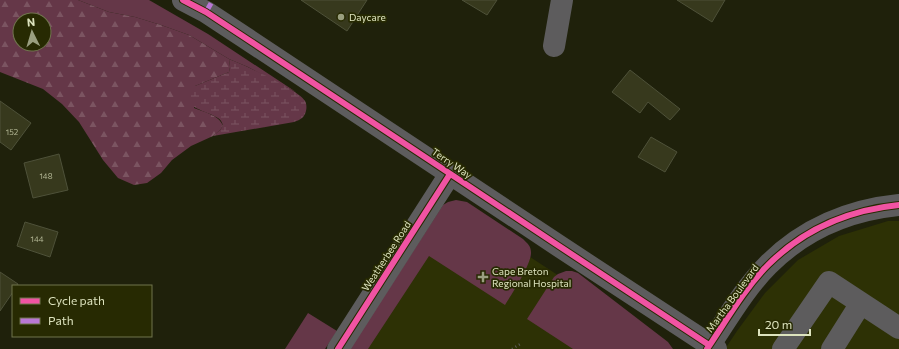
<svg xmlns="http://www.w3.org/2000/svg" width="899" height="349" viewBox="0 0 899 349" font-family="Commissioner,sans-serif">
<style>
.built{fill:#2d3105}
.grass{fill:#653748}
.forest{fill:url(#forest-firs);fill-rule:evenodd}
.wetland{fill:url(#wetland-marsh)}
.building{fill:#37391d;stroke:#4e5139}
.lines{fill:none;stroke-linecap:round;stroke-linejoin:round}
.path{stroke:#5e5d58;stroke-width:2.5;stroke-dasharray:1 3;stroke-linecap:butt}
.minor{stroke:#5d5c5d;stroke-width:22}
.quiet{stroke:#ba77d6;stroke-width:5;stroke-dasharray:10 5;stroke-linecap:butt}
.cycleway-casing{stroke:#272a02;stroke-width:8}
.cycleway{stroke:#f153a3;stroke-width:6}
.poi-dot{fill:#9a9f7f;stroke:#272a02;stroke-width:1.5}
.labels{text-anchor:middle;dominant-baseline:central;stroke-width:3.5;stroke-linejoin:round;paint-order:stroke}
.number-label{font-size:8px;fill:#b4b896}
.poi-label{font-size:10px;fill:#dde3be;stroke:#272a02;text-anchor:start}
.street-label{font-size:10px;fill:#dde3be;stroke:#272a02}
</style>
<defs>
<pattern id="forest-firs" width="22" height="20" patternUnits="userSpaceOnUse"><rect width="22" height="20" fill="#653748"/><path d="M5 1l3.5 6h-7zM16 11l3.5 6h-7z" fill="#7b5461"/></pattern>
<pattern id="wetland-marsh" width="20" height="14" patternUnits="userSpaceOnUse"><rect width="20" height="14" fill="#653748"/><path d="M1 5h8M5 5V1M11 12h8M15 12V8" fill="none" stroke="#7b5461"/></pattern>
</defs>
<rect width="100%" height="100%" fill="#1f210b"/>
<!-- built -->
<path class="built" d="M 452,206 L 671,349 L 357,349 Z
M 888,221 L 899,221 L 899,349 L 725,349 L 737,331 L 765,293 L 798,260 L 839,236 Z"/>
<!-- grass -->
<path class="grass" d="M 78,0 L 149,0 L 208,34 L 296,92 L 248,67 L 229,59 L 189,35 L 161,25 L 135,17 L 109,12 Z
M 456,200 L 467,202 L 523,239 C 527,243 531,246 531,252 C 532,263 512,294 505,305 L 429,256 L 368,349 L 350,349 L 443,205 L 448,202 Z
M 566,271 L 572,271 L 578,273 L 668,342 L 673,349 L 573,349 L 527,319 L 554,277 L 558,274 Z
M 308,313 L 337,331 L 325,349 L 285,349 Z"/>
<!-- forest -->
<path class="forest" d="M 0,0 L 78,0 L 109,12 L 135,17 L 161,25 L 189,35 L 229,59 L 230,67 L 229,72 L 195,86 L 194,108 C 204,112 219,115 223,126 L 220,130 L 213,136 L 191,146 L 172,160 L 161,173 L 147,183 L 134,185 L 118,178 L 103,160 L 79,122 L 62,104 L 43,89 L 0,72 ZM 20,20 L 44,20 L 44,44 L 20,44 Z"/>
<!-- wetland -->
<path class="wetland" d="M 229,59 C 244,65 298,89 305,101 C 308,106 306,115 302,118 C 300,120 296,121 294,122 L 213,136 L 220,130 L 223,126 C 222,122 221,120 218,118 C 206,110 173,106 195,86 L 229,72 L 230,67 Z"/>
<!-- building -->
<path class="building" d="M 301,0 L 367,0 L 347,31 Z
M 462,0 L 497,0 L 487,15 Z
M 677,0 L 725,0 L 712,22 Z
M 630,70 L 680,109 L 670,120 L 648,102 L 640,113 L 612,92 Z
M 0,101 L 31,123 L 11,150 L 0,142 Z
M 651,137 L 677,152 L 665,172 L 638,157 Z
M 59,154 L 68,190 L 33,198 L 24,163 Z
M 25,222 L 58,232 L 50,257 L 17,246 Z
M 0,272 L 18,284 L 17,286 L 13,286 L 13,292 L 0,311 Z"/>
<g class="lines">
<!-- path -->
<path class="path" d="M 512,349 L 522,343"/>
<!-- minor -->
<path class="minor" d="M 183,0 L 206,12 L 247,39 L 559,246 L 716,349
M 554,46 L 562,0
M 338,349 L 450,174
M 707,349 C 726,321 744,289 768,265 C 804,229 849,210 899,205
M 783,349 L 829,282 L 899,328
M 832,349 L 861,303"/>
<!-- quiet -->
<path class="quiet" d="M 206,12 L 213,0"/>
<!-- cycleway casing -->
<g class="cycleway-casing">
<path id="cycleway" d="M 183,0 L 206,12 L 247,39 L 559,246 L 709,345
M 338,349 L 450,174
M 707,349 C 726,321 744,289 768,265 C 804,229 849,210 899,205"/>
</g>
<!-- cycleway -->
<use href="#cycleway" class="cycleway"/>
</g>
<!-- markers -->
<g class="poi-dot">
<circle cx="341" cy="17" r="4"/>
<path d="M481 271h4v4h4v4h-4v4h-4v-4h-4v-4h4z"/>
</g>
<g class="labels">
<!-- number labels -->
<g class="number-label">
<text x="12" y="132">152</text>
<text x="46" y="176">148</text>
<text x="37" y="239">144</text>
</g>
<!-- poi labels -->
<g class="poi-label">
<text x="349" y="17">Daycare</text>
<text x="492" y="271">Cape Breton<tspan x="492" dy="12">Regional Hospital</tspan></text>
</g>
<!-- street labels -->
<g class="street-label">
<text transform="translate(452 163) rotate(34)">Terry Way</text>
<text transform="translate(386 256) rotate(-57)">Weatherbee Road</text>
<text transform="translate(732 298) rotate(-54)">Martha Boulevard</text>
</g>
</g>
<!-- legend -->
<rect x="12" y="285" width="140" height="52" fill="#272a02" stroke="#70744d"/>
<rect x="20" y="298" width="20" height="6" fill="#f153a3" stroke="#70744d"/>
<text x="48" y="305" font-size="12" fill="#dde3be">Cycle path</text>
<rect x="20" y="318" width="20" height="6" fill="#ba77d6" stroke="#70744d"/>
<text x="48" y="325" font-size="12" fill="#dde3be">Path</text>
<!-- north arrow -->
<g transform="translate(32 32) rotate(355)"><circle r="19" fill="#272a02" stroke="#70744d"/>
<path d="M0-3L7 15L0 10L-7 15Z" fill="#9a9f7f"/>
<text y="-6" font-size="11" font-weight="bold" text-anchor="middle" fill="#dde3be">N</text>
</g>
<!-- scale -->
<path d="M759 329v6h51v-6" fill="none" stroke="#dde3be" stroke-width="2"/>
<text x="765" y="329" font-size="12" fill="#dde3be" stroke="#272a02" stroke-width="3" paint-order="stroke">20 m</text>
</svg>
